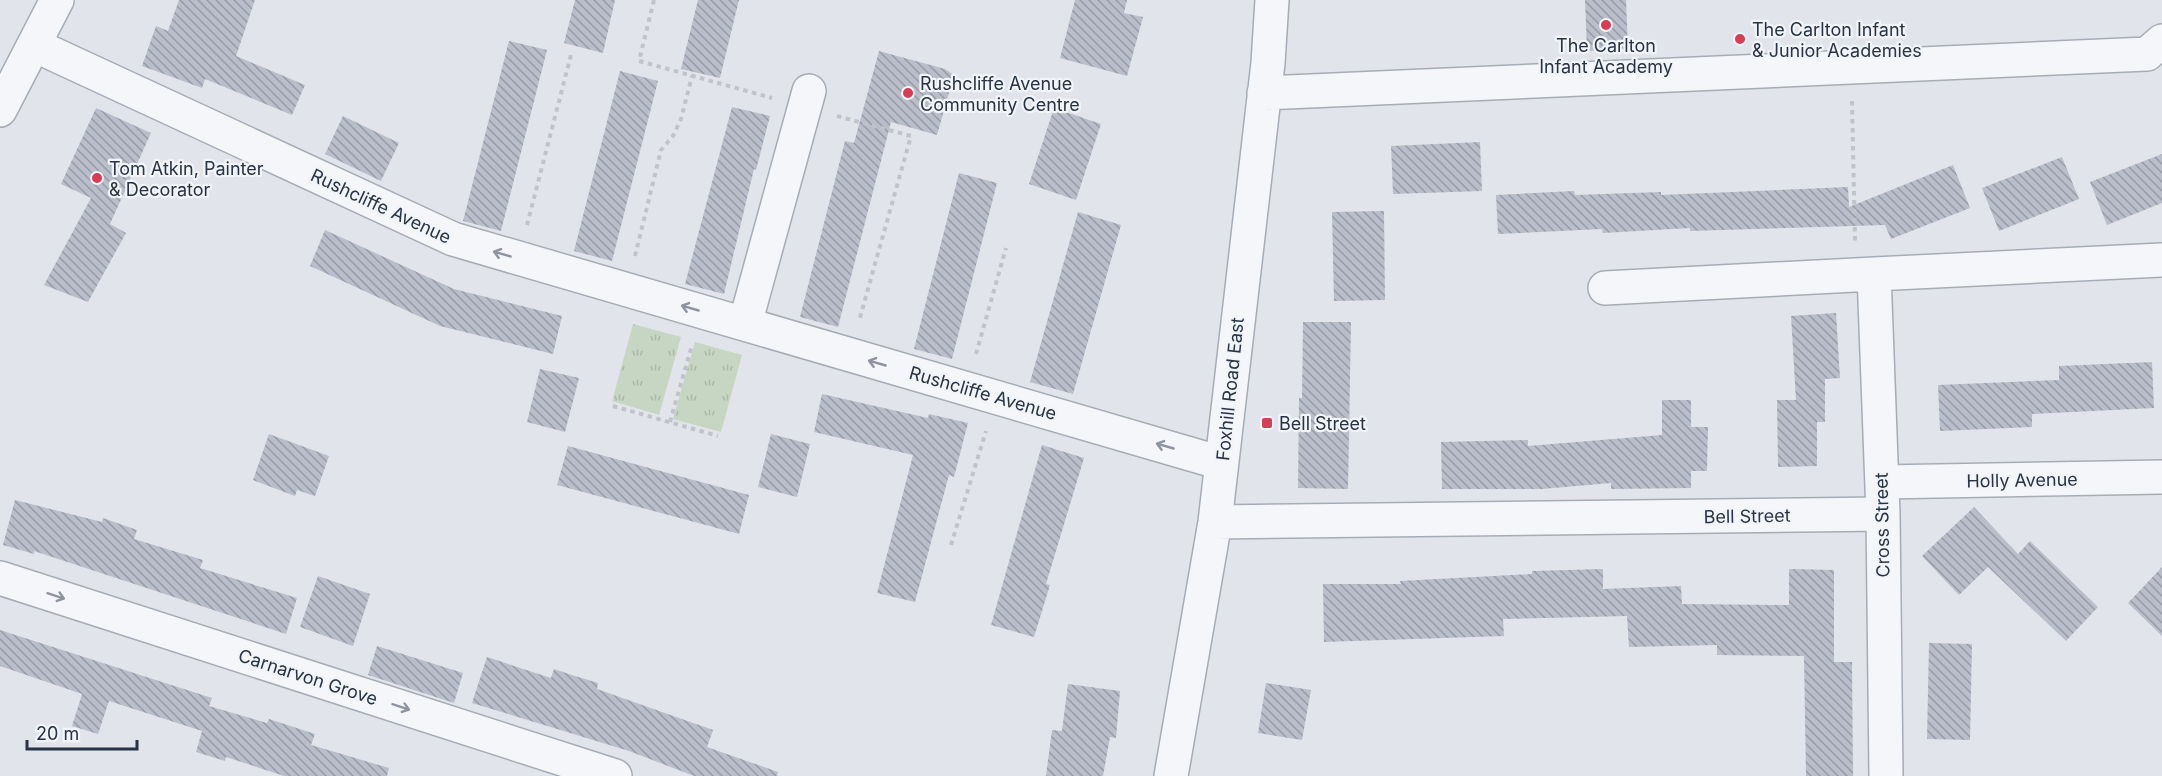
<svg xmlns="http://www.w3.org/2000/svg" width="2162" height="776" viewBox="0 0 2162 776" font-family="Inter,sans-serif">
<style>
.grass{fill:url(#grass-tufts)}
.building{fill:url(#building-back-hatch)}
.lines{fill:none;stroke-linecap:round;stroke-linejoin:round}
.minor-casing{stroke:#a6acb6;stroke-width:36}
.path{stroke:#c0c3ca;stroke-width:4;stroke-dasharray:4.5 4.5;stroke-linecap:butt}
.minor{stroke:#f5f6f9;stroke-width:33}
.oneway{stroke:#8e949f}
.poi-dot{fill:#da3c56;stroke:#f1f4f8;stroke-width:2}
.labels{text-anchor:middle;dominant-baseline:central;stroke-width:4.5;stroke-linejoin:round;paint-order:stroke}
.poi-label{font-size:18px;fill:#283345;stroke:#f1f4f8;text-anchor:start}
.street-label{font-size:18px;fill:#283345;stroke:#f1f4f8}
</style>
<defs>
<pattern id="grass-tufts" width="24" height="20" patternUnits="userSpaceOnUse" patternTransform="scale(1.5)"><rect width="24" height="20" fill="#c7d6c2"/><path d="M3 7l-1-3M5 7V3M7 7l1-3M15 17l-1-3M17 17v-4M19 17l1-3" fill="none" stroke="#abb8a8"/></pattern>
<pattern id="building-back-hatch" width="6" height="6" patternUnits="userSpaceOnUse" patternTransform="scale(1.5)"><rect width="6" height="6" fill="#b8beca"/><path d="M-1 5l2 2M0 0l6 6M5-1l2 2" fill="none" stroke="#969ba6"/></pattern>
</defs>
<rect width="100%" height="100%" fill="#e1e5eb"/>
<!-- grass -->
<path class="grass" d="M 633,324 L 681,337 L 659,415 L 612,401 Z
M 695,342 L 742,355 L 721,432 L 673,419 Z"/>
<!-- building -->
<path class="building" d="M 179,0 L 255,0 L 236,56 L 305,85 L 292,115 L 205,79 L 202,88 L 142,66 L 156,26 L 168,31 Z
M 575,0 L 615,0 L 603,53 L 564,43 Z
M 698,0 L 739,0 L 720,78 L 681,69 Z
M 1075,0 L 1127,0 L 1124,13 L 1143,17 L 1127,76 L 1060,58 Z
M 1585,0 L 1626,0 L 1628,49 L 1587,51 Z
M 509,41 L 547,50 L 501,231 L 463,221 Z
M 879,51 L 945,69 L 954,75 L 937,135 L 891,122 L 838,327 L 800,317 L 845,141 L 854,143 Z
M 620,71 L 658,81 L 612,261 L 574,251 Z
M 732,107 L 770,116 L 756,170 L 754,169 L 724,294 L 685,284 Z
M 96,108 L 151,133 L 110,224 L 126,233 L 88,302 L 44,285 L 91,198 L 61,184 Z
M 1054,108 L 1101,124 L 1076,200 L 1029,184 Z
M 343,116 L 399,143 L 381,181 L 325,154 Z
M 1480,142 L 1482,191 L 1393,194 L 1391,146 Z
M 2162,154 L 2162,203 L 2107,225 L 2090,182 Z
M 2062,157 L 2079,199 L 1999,231 L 1982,188 Z
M 1953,165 L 1970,208 L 1891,239 L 1885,225 L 1690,231 L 1690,228 L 1603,233 L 1602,229 L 1498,234 L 1496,195 L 1574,191 L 1575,195 L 1661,192 L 1661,195 L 1848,187 L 1849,207 Z
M 959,173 L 997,183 L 952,359 L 914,349 Z
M 1384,211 L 1385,300 L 1334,301 L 1332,212 Z
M 1078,212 L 1121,225 L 1073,394 L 1030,382 Z
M 325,230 L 454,289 L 562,316 L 553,354 L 440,326 L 310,266 Z
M 1836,313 L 1840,378 L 1825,379 L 1825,422 L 1817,422 L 1817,466 L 1778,467 L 1777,400 L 1796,400 L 1791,316 Z
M 1303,322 L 1351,322 L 1348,489 L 1298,488 L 1299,398 L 1302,398 Z
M 2152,362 L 2154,408 L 2032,414 L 2032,427 L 1940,431 L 1938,385 L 2059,380 L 2059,366 Z
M 540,369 L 579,378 L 565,432 L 527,422 Z
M 822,394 L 928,418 L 929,414 L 968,423 L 954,477 L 949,475 L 915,602 L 877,593 L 913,455 L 814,432 Z
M 1662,400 L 1691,400 L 1691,427 L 1708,427 L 1707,471 L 1691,471 L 1691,488 L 1611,489 L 1611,483 L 1542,489 L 1442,489 L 1441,442 L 1528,440 L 1528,446 L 1662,435 Z
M 269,434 L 329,456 L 315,496 L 297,490 L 295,496 L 253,480 Z
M 771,434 L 810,444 L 797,497 L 758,487 Z
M 1042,445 L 1084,458 L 1046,584 L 1050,585 L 1034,637 L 991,625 Z
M 568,446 L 749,495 L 739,534 L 557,485 Z
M 15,500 L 102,522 L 103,518 L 137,530 L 134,539 L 203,560 L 200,568 L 297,598 L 286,634 L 34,551 L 34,554 L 3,545 Z
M 1974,507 L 2018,554 L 2030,541 L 2098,607 L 2066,641 L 1988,567 L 1959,595 L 1922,556 Z
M 2162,567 L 2162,636 L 2128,603 Z
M 1603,569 L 1603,589 L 1681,586 L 1682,604 L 1789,605 L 1789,569 L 1834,570 L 1834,662 L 1852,662 L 1853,776 L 1806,776 L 1804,656 L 1717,655 L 1717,645 L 1629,647 L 1627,616 L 1503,619 L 1504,636 L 1324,642 L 1323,584 L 1401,584 L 1400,581 L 1532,574 L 1532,571 Z
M 318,576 L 370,594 L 353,646 L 300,627 Z
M 0,630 L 212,698 L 209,706 L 267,723 L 269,719 L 315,734 L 311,745 L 389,768 L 387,776 L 284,776 L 226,757 L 225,761 L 196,752 L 202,731 L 109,701 L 98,734 L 72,726 L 82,694 L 0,666 Z
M 1929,643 L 1972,644 L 1970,740 L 1927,739 Z
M 377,646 L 463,673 L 454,703 L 368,675 Z
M 487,657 L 551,678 L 554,669 L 575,676 L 598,683 L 597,689 L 713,730 L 707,747 L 778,772 L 777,776 L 694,776 L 629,751 L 472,703 Z
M 1266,683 L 1311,690 L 1302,740 L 1258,733 Z
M 1068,684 L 1120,691 L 1116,738 L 1110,737 L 1103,776 L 1046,776 L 1052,730 L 1062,731 Z"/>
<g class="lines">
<!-- minor casing -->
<g class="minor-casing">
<path id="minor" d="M 34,45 L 453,239 L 1221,463
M 1264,93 L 2147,54 L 2162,41
M 0,110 L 57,0
M 1605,288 L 1874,274
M 745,324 L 809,91
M 1882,482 L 2162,477
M 1215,522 L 1883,514
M 0,578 L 615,776
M 1171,776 L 1215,522 L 1268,63 L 1272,0
M 1886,776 L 1883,514 L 1874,274 L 2162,260"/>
</g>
<!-- path -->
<path class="path" d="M 654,0 L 639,61 L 772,98
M 1852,101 L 1855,241
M 837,116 L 911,136 L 859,321
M 527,225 L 572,51
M 635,256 L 661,150 L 673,136 L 681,119 L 692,76
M 976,354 L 1006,248
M 613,406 L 718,436
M 670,422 L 692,345
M 951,545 L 986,431"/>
<!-- minor -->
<use href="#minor" class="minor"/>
</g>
<!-- one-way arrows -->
<defs><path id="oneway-shaft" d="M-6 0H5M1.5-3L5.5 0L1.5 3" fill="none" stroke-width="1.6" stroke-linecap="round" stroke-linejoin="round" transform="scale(1.5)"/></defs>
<g class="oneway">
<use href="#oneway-shaft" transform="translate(502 254) rotate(-164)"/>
<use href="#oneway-shaft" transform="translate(690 308) rotate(-164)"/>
<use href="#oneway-shaft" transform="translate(877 363) rotate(-164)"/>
<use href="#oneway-shaft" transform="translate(1165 446) rotate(-164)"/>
<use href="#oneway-shaft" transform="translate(56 596) rotate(18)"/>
<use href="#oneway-shaft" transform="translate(401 707) rotate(18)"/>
</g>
<!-- markers -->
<g class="poi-dot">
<circle cx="1606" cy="25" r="6"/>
<circle cx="1740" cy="39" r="6"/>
<circle cx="908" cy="93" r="6"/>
<circle cx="97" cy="178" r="6"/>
<rect x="1261" y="417" width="12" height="12" rx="3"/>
</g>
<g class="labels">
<!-- poi labels -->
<g class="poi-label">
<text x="1752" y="29">The Carlton Infant<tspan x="1752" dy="21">&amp; Junior Academies</tspan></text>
<text x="1606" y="45" text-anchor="middle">The Carlton<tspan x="1606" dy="21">Infant Academy</tspan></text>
<text x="920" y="83">Rushcliffe Avenue<tspan x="920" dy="21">Community Centre</tspan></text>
<text x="109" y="168">Tom Atkin, Painter<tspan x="109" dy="21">&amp; Decorator</tspan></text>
<text x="1279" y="423">Bell Street</text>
</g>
<!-- street labels -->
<g class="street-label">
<text transform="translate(381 206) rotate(25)">Rushcliffe Avenue</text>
<text transform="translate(1230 389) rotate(-84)">Foxhill Road East</text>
<text transform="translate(983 393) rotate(16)">Rushcliffe Avenue</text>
<text transform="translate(2022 480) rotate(-1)">Holly Avenue</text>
<text transform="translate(1747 516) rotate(-1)">Bell Street</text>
<text transform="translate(1882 525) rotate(-91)">Cross Street</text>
<text transform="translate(308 677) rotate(18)">Carnarvon Grove</text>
</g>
</g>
<!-- scale -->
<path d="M27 740v9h110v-9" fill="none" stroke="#283345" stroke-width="3"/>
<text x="36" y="740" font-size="18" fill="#283345" stroke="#f1f4f8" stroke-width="4.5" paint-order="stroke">20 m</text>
</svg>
